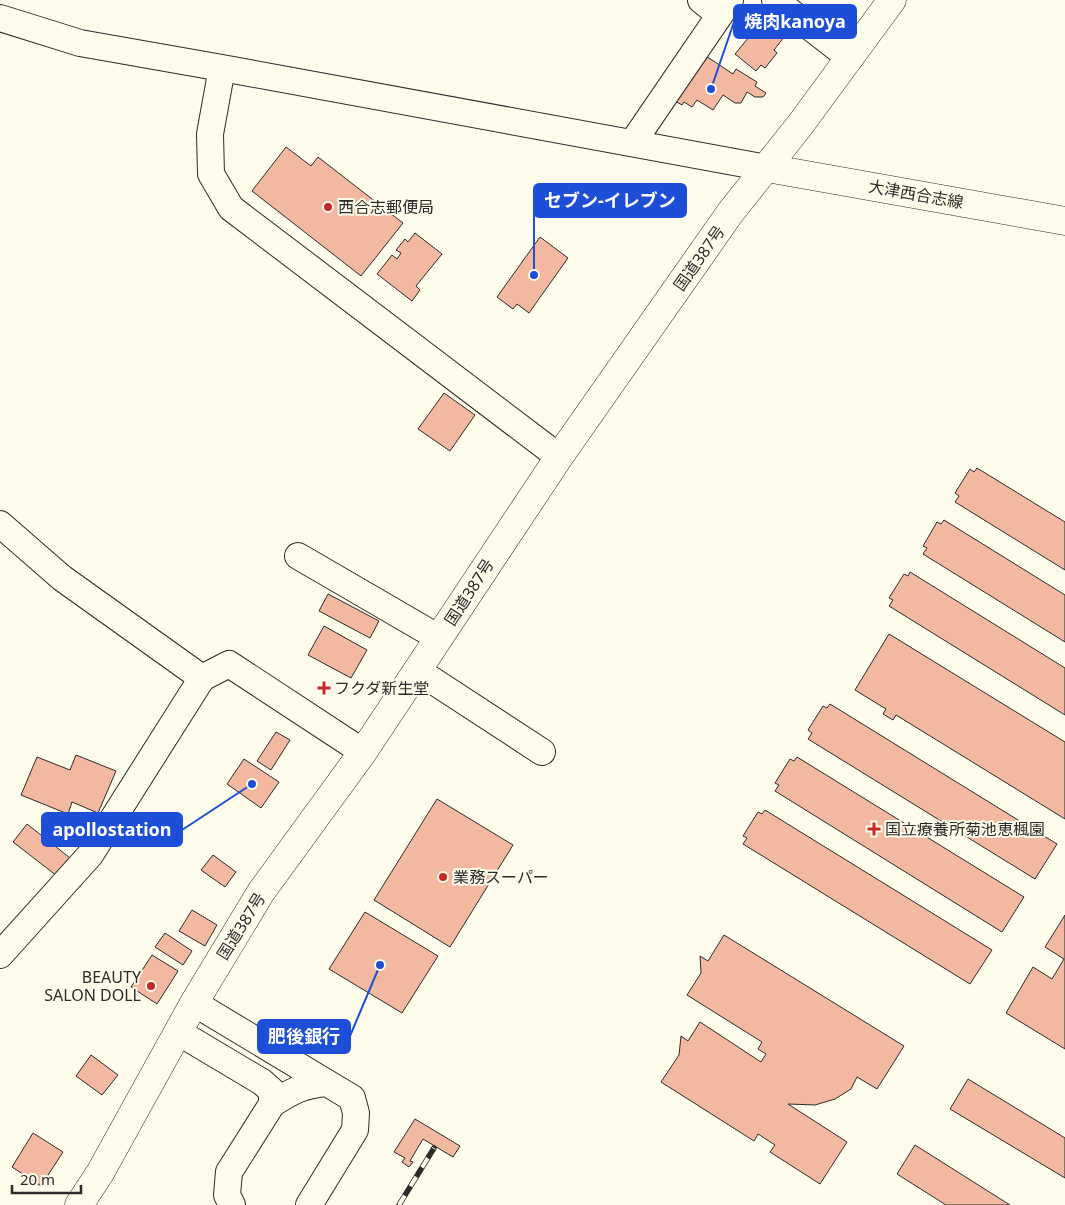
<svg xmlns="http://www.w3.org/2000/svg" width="1065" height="1205" viewBox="0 0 1065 1205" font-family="'Noto Sans','Noto Sans JP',sans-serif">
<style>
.building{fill:#f2b8a0;stroke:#2b2b2b}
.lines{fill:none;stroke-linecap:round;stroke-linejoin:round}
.minor-casing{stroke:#2b2b2b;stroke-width:28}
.major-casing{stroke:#2b2b2b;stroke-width:29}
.highway-casing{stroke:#2b2b2b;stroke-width:29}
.minor{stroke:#fdfbea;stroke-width:26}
.major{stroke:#fdfbea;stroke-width:28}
.highway{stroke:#fdfbea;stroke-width:28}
.rail-casing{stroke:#2b2b2b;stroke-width:5.5}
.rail{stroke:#fdfbea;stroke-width:4;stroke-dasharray:11;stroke-linecap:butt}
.poi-dot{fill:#c62828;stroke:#fdfbea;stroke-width:2}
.labels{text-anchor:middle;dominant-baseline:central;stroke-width:4;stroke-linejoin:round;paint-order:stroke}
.street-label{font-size:16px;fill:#2b2b2b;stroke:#fdfbea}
.poi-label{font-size:16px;fill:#2b2b2b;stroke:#fdfbea;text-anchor:start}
.leader{fill:none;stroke:#1d4ed8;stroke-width:2}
.callout-dot{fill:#1d4ed8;stroke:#fdfbea;stroke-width:2}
.callout{fill:#1d4ed8;stroke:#1d4ed8;stroke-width:2}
.callout-label{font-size:18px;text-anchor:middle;font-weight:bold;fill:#fff}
</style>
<rect width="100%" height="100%" fill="#fdfbea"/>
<!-- building -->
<path class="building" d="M 767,15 L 788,32 L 774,50 L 777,53 L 765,68 L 761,65 L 756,71 L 735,54 Z
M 706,56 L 733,74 L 736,69 L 757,82 L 755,86 L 766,93 L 763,97 L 755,97 L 747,92 L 741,103 L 735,103 L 723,95 L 713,110 L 697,100 L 692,107 L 684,102 L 682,105 L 675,101 Z
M 286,147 L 311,166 L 318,157 L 403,223 L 361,276 L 252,191 Z
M 415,233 L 442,254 L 416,286 L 420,290 L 412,301 L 377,274 L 392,255 L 397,259 L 401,253 L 396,250 L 405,239 L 408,242 Z
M 540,237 L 568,258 L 529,313 L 517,304 L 513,309 L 497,297 Z
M 444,393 L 475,415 L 450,451 L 418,429 Z
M 977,468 L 1065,522 L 1065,570 L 955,502 L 959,496 L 955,493 L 970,469 L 974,472 Z
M 944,520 L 1065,595 L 1065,642 L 923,554 L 927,548 L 923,546 L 937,522 L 941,524 Z
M 910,572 L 1065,668 L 1065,715 L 889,606 L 893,600 L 889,598 L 904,574 L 908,576 Z
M 328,594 L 379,621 L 370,638 L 319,611 Z
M 324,626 L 367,650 L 351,678 L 308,655 Z
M 889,634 L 1065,742 L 1065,819 L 896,715 L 893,720 L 883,714 L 886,709 L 855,690 Z
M 830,704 L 1057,844 L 1035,879 L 808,739 L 812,733 L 808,730 L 823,706 L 827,708 Z
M 276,732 L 290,740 L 271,770 L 257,761 Z
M 76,755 L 116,771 L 98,813 L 72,802 L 68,814 L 21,795 L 37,757 L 70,770 Z
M 797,757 L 1024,897 L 1002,932 L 775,791 L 779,785 L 775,783 L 790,759 L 794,761 Z
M 244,759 L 279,782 L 261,808 L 227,784 Z
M 437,799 L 513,845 L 450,947 L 374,900 Z
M 765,810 L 992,950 L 970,984 L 743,844 L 747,838 L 743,836 L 758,812 L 762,814 Z
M 27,824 L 70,858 L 57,876 L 13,842 Z
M 213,855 L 236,872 L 225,887 L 201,870 Z
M 192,910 L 217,925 L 205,946 L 179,931 Z
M 365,912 L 438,956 L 402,1013 L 329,969 Z
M 1065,915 L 1065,1049 L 1006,1013 L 1033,967 L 1052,979 L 1064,959 L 1045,947 Z
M 165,933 L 192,951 L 183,965 L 155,947 Z
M 724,935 L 904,1046 L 877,1089 L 857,1077 L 851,1089 L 835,1099 L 815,1105 L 788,1104 L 847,1142 L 820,1184 L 770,1152 L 775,1145 L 758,1134 L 754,1141 L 661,1082 L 679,1055 L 681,1036 L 688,1041 L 700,1022 L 761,1062 L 766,1054 L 758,1049 L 762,1042 L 687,995 L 701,973 L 700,956 L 708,961 Z
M 152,955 L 178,971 L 157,1004 L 131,987 Z
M 91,1055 L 118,1075 L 102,1095 L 76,1076 Z
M 968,1079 L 1065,1138 L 1065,1178 L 950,1109 Z
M 415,1119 L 460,1146 L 453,1157 L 423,1139 L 410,1161 L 413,1162 L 409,1167 L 402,1162 L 405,1158 L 394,1152 Z
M 33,1133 L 63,1152 L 41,1186 L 12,1167 Z
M 915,1145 L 1010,1205 L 946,1205 L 897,1174 Z"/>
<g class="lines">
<!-- minor casing -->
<g class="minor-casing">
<path id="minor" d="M 701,0 L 720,15
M 775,0 L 850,58
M 0,18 L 80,43 L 222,68 L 767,168
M 222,68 L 210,134 L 211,174 L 231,208 L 559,457
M 633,142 L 730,0
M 0,524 L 62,578 L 202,678 L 229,664 L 363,752
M 298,556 L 439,638
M 418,671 L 542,752
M 0,955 L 90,855 L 202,678
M 194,1003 L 352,1098 L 356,1113 L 355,1130 L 309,1205
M 178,1032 L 262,1082 L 272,1091 L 272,1104 L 229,1172 L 227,1195 L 232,1205
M 272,1104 C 292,1091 303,1085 327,1083"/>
</g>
<!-- major casing -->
<g class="major-casing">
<path id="major" d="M 767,168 L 1065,221"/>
</g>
<!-- highway casing -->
<g class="highway-casing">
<path id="highway" d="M 79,1205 L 100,1173 L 194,1003 L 261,892 L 363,752 L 559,457 L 730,213 L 800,125 L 892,0"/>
</g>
<!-- minor -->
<use href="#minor" class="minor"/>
<!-- major -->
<use href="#major" class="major"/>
<!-- highway -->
<use href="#highway" class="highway"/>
<!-- rail casing -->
<g class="rail-casing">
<path id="rail" d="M 399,1205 L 434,1148"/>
</g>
<!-- rail -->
<use href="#rail" class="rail"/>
</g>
<!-- markers -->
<g class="poi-dot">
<circle cx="328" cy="207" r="5"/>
<path d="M321.5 680.5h5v5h5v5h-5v5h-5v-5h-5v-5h5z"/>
<path d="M871.5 821.5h5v5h5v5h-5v5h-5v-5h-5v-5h5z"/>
<circle cx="443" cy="877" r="5"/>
<circle cx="151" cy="986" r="5"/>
</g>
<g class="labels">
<!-- street labels -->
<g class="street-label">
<text transform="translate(916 194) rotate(10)">大津西合志線</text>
<text transform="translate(699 258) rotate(-55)">国道387号</text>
<text transform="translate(469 592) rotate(-57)">国道387号</text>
<text transform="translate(241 926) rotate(-58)">国道387号</text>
</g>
<!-- poi labels -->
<g class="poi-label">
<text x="338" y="207">西合志郵便局</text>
<text x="334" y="688">フクダ新生堂</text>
<text x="885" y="829">国立療養所菊池恵楓園</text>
<text x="453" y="877">業務スーパー</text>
<text x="141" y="977" text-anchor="end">BEAUTY<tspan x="141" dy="18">SALON DOLL</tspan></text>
</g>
</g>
<!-- callouts -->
<path class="leader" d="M711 89L734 22M534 275L534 201M252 784L182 830M380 965L350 1036"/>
<g class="callout-dot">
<circle cx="711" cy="89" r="5"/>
<circle cx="534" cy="275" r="5"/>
<circle cx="252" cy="784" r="5"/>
<circle cx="380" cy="965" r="5"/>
</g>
<g class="callout">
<rect x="734" y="5" width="122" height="33" rx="5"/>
<rect x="534" y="184" width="152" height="33" rx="5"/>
<rect x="42" y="813" width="140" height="33" rx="5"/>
<rect x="258" y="1020" width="92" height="33" rx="5"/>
</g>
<g class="callout-label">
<text x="795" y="28">焼肉kanoya</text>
<text x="610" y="207">セブン-イレブン</text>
<text x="112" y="836">apollostation</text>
<text x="304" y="1043">肥後銀行</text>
</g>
<!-- scale -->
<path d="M12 1185v8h69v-8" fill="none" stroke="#2b2b2b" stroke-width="2.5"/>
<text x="20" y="1185" font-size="15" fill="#2b2b2b" stroke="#fdfbea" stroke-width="4" paint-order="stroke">20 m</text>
</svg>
